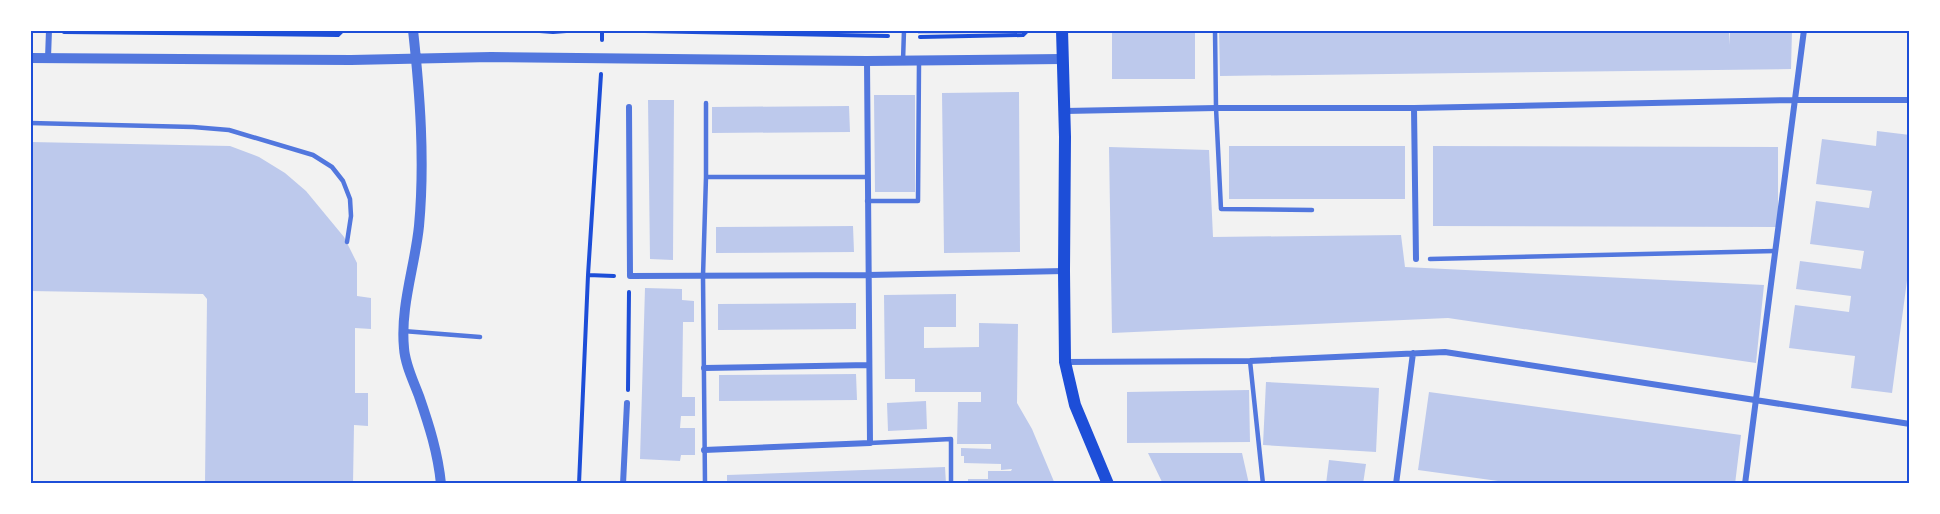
<svg xmlns="http://www.w3.org/2000/svg" width="1940" height="514" viewBox="0 0 1940 514" font-family="'Roboto Condensed',sans-serif">
<style>
.building{fill:#bdc9ec}
.lines{fill:none;stroke-linecap:round;stroke-linejoin:round}
.path{stroke:#1d4ed8;stroke-width:4}
.service{stroke:#5277de;stroke-width:4.5}
.minor{stroke:#5277de;stroke-width:6}
.tertiary{stroke:#5277de;stroke-width:10}
.secondary{stroke:#1d4ed8;stroke-width:12}
.neatline{fill:none;stroke:#1d4ed8;stroke-width:2}
</style>
<rect width="100%" height="100%" fill="#f2f2f2"/>
<!-- building -->
<path class="building" d="M 918,30 L 1016,30 L 1016,33 L 918,34 Z
M 1112,30 L 1195,30 L 1195,79 L 1112,79 Z
M 1219,30 L 1729,30 L 1730,45 L 1730,30 L 1792,30 L 1791,69 L 1220,76 Z
M 1019,92 L 1020,252 L 944,253 L 942,93 Z
M 874,95 L 915,95 L 915,192 L 875,192 Z
M 648,100 L 674,100 L 673,260 L 650,259 Z
M 849,106 L 850,132 L 712,133 L 712,107 Z
M 1877,131 L 1910,135 L 1910,258 L 1892,393 L 1851,388 L 1855,356 L 1789,348 L 1795,305 L 1849,312 L 1851,296 L 1796,289 L 1800,261 L 1861,269 L 1864,251 L 1810,244 L 1816,201 L 1869,208 L 1872,191 L 1816,184 L 1822,139 L 1876,146 Z
M 30,142 L 230,146 L 259,157 L 285,173 L 306,191 L 344,237 L 357,263 L 357,296 L 371,298 L 371,329 L 355,328 L 355,393 L 368,393 L 368,426 L 354,425 L 353,484 L 205,484 L 207,299 L 203,294 L 30,291 Z
M 1229,146 L 1405,146 L 1405,199 L 1229,199 Z
M 1433,146 L 1778,147 L 1778,227 L 1433,226 Z
M 1109,147 L 1209,150 L 1213,237 L 1401,235 L 1405,267 L 1764,285 L 1756,363 L 1448,318 L 1112,333 Z
M 853,226 L 854,252 L 716,253 L 716,227 Z
M 645,288 L 682,289 L 682,300 L 694,301 L 694,322 L 683,322 L 682,397 L 695,397 L 695,416 L 681,416 L 680,428 L 695,428 L 695,455 L 681,455 L 680,461 L 640,459 Z
M 956,294 L 956,327 L 924,327 L 924,348 L 979,347 L 979,323 L 1018,324 L 1017,403 L 1032,429 L 1055,484 L 968,484 L 968,479 L 988,479 L 988,471 L 1011,471 L 1012,469 L 1001,470 L 1001,464 L 964,463 L 964,456 L 961,456 L 961,448 L 991,449 L 991,444 L 957,444 L 958,402 L 981,402 L 981,392 L 915,392 L 915,379 L 885,379 L 884,295 Z
M 856,303 L 856,329 L 718,330 L 718,304 Z
M 856,374 L 857,400 L 719,401 L 719,375 Z
M 1266,382 L 1379,388 L 1376,452 L 1263,445 Z
M 1249,390 L 1250,442 L 1127,443 L 1127,392 Z
M 1429,392 L 1741,435 L 1735,484 L 1520,484 L 1418,470 Z
M 926,401 L 927,429 L 888,431 L 887,403 Z
M 1148,453 L 1242,453 L 1249,484 L 1163,484 Z
M 1329,460 L 1366,464 L 1363,484 L 1326,484 Z
M 945,467 L 946,484 L 727,484 L 727,475 Z"/>
<g class="lines">
<!-- path -->
<path class="path" d="M 526,30 L 553,32 L 580,30
M 597,30 L 888,36
M 64,32 L 338,35 L 343,30
M 920,37 L 1023,35 L 1028,30
M 602,40 L 602,30
M 588,275 L 614,276
M 628,390 L 629,292
M 579,484 L 588,275 L 601,74"/>
<!-- service -->
<path class="service" d="M 1215,30 L 1216,108 L 1221,209 L 1312,210
M 903,61 L 904,30
M 30,123 L 193,127 L 229,130 L 313,155 L 332,167 L 343,181 L 350,199 L 351,216 L 347,242
M 706,177 L 706,103
M 867,201 L 918,201 L 919,62
M 1430,259 L 1775,251
M 403,331 L 480,337
M 1250,361 L 1263,484
M 870,443 L 951,439 L 951,484
M 705,484 L 703,276 L 706,177 L 867,177"/>
<!-- minor -->
<path class="minor" d="M 48,58 L 49,30
M 629,107 L 630,276 L 868,275 L 1064,271
M 1414,108 L 1416,259
M 1065,111 L 1216,108 L 1414,108 L 1793,100 L 1910,100
M 1065,362 L 1250,361 L 1445,352 L 1910,424
M 704,368 L 869,365
M 704,450 L 870,443 L 867,61
M 623,484 L 627,403
M 1396,484 L 1413,353
M 1745,484 L 1804,30"/>
<!-- tertiary -->
<path class="tertiary" d="M 413,30 C 420,94 425,161 419,226 C 415,266 400,307 404,348 C 405,364 413,380 419,396 C 429,425 438,453 441,484
M 30,58 L 351,60 L 491,57 L 867,61 L 1062,59"/>
<!-- secondary -->
<path class="secondary" d="M 1062,30 L 1065,137 L 1064,271 L 1065,362 L 1075,405 L 1108,484"/>
</g>
<!-- border -->
<rect width="1940" height="514" fill="none" stroke="#ffffff" stroke-width="63"/>
<rect x="32" y="32" width="1876" height="450" class="neatline"/>
</svg>
